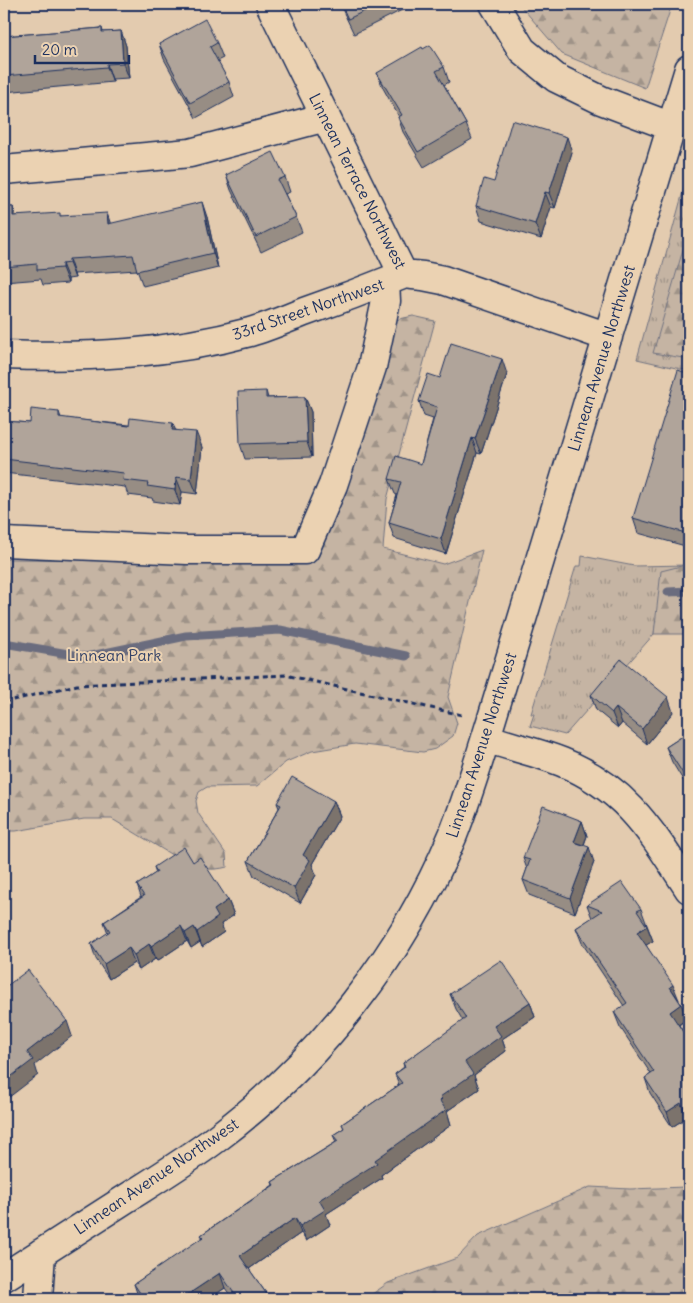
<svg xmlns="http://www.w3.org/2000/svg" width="693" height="1303" viewBox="0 0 693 1303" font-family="Delius,sans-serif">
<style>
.grass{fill:url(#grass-tufts);stroke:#707280}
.forest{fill:url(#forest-firs);stroke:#707280}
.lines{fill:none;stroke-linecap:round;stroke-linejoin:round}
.stream{stroke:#6a6c7e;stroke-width:9}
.minor-casing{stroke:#1b2f5e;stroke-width:31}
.path{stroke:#1b2f5e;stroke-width:3;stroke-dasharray:5 4;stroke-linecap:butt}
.minor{stroke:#ebd2b2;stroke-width:28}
.wall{fill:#978d84;stroke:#1b2f5e}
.shaded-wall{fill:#7b736c;stroke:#1b2f5e}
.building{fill:#b0a49a;stroke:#1b2f5e}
.labels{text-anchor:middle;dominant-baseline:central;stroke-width:4;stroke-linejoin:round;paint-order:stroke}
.street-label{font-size:16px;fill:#1b2f5e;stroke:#ebd2b2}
.park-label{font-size:16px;fill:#344368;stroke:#ebd2b2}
</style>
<defs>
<pattern id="grass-tufts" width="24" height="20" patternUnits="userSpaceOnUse" patternTransform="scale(1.25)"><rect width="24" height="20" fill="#c5b4a3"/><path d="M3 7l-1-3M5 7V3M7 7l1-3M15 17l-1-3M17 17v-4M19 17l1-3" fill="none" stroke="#9f9388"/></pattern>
<pattern id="forest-firs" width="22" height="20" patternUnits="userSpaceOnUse" patternTransform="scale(1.25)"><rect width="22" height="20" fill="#c5b4a3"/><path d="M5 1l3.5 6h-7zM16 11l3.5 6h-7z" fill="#9f9388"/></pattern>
</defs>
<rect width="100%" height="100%" fill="#e3cbaf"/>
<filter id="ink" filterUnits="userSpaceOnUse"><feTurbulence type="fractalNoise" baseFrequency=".02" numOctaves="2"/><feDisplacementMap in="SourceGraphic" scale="10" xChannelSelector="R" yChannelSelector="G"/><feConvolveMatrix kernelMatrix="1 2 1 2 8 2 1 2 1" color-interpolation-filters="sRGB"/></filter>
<g filter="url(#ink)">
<!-- grass -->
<path class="grass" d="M 689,170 L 689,371 L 637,359 Z
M 582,556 L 634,566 L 689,565 L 655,626 L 654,634 L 565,735 L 530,726 L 534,714 L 531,714 L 576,566 L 581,566 Z"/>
<!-- forest -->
<path class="forest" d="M 519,4 L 672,4 L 645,88 L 562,54 Z
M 689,229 L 689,359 L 653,353 Z
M 413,316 L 435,321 L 387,499 L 383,549 L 443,564 L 482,550 L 448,697 L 457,723 L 453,736 L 435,749 L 423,752 L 355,744 L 312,751 L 286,762 L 257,786 L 207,787 L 199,792 L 196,801 L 198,813 L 226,854 L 227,867 C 213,871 200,869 187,864 L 112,819 L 84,819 L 16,831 L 4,831 L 4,559 L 308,561 L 395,320 Z
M 689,564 L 689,634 L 654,634 L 661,571 Z
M 689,1185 L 689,1299 L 365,1299 L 388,1283 L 457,1258 L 478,1236 L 590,1187 L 630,1189 L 686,1187 Z"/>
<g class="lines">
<!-- stream -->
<path class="stream" d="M 668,592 L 689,591
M 4,643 L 86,657 L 186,636 L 280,630 L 406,656"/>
<!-- minor casing -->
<g class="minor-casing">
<path id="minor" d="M 270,4 L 403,274 L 423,276 L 443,280 L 608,337
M 494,4 L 522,50 L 556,78 L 601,100 L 672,127
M 4,170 L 190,153 L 326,117
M 4,355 C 87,358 169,354 250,332 C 268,327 286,319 304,312 C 336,301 368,289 400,276
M 4,542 L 187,550 L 305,550 L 333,485 L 372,367 L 386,301 L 385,282
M 486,738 C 511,747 537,752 562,762 C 628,789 652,833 689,889
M 4,1277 C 45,1251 86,1224 127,1198 C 157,1179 188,1160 217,1138 C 320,1061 403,954 453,835 C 468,797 480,757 492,718 L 689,69
M 38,1299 L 41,1253"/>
</g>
<!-- path -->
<path class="path" d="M 4,702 L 77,685 L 285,675 L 462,715"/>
<!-- minor -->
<use href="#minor" class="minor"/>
</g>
<!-- wall -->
<path class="wall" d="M 340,4 L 402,4 L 404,9 L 354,34 L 343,11 Z
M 102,28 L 103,32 L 121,31 L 126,46 L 129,78 L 112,79 L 113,82 L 4,92 L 4,36 Z
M 217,43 L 223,58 L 217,61 L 229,82 L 234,97 L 196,118 L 164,59 L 159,44 Z
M 444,67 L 449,82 L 444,85 L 466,124 L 472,139 L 424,167 L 403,132 L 398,117 L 399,117 L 383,88 L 377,73 Z
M 572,152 L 555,208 L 551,207 L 541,239 L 481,221 L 476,206 L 494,182 Z
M 226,175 L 285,177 L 290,192 L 285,194 L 296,217 L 302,232 L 261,252 L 231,190 Z
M 4,207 L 13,207 L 16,216 L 61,216 L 111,224 L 207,217 L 218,268 L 143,286 L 137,270 L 74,274 L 75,278 L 68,279 L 68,283 L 43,285 L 41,279 L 4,282 Z
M 507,374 L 481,454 L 477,453 L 446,554 L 394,538 L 389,523 L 397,495 L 395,494 L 389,479 L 421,464 L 433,419 L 424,416 L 419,401 L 440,378 Z
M 689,374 L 689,547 L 638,533 L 633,518 Z
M 266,391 L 268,398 L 305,397 L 311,412 L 312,457 L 245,459 L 240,444 Z
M 59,412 L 61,418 L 176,430 L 202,447 L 197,494 L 182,492 L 180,505 L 153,501 L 152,498 L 128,495 L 125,487 L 4,473 L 4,421 L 30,423 Z
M 591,695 L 673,712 L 647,744 L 622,723 L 618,728 L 596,710 Z
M 689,732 L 689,790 L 672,762 L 666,747 Z
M 334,801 L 340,816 L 312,864 L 316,875 L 300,903 L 254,876 L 248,861 L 279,808 L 277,803 Z
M 582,821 L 587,836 L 584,845 L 594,862 L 575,913 L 529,895 L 523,880 L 527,869 L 523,858 Z
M 193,862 L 228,900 L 234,915 L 221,924 L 224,932 L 202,947 L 200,942 L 191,948 L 187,941 L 157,961 L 155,959 L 139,970 L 134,963 L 109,979 L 96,959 L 91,944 L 108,933 L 104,922 L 141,897 L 137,885 L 156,873 L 154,867 Z
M 587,905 L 641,909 L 653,941 L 646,945 L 681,1004 L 687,1019 L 679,1025 L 689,1041 L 689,1123 L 686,1118 L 672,1127 L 650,1093 L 645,1078 L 651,1074 L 620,1027 L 614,1012 L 624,1006 L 582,943 L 576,928 L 592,918 Z
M 450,994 L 530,1002 L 535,1017 L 502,1039 L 506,1051 L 474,1075 L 479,1089 L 447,1111 L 451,1125 L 381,1175 L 382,1178 L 326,1214 L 330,1225 L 306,1241 L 301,1233 L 249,1269 L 268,1296 L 269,1299 L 233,1299 L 225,1288 L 209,1299 L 139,1299 L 134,1284 L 203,1238 L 201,1235 L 273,1185 L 272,1182 L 336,1142 L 333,1135 L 344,1128 L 342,1124 L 399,1085 L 395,1074 L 404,1067 L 403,1063 L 463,1021 L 456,1009 Z"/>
<!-- shaded-wall -->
<path class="shaded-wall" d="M 121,31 L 126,46 L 129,78 L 123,63 Z
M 107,64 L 113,82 L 107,67 Z
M 567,137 L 572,152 L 555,208 L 549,193 Z
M 545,192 L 551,207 L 541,239 L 535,224 Z
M 202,202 L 207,217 L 218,268 L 213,253 Z
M 13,207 L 18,222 L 13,216 Z
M 107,213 L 112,228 L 108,224 Z
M 69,259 L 74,274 L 75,278 L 69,263 Z
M 62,264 L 68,279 L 68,283 L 62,268 Z
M 502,359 L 507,374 L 481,454 L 475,439 Z
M 305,397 L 311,412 L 312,457 L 307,442 Z
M 173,423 L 178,438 L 172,430 Z
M 196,432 L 202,447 L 197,494 L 191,479 Z
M 472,438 L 477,453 L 446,554 L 441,539 Z
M 176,477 L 182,492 L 180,505 L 175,490 Z
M 668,697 L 673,712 L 647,744 L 642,729 Z
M 616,708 L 622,723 L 618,728 L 612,713 Z
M 334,801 L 340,816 L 312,864 L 316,875 L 300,903 L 294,888 L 303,855 Z
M 582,821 L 587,836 L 579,857 L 574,842 Z
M 589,847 L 594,862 L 575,913 L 570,898 Z
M 228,900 L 234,915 L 221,924 L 224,932 L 202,947 L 197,932 L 214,910 Z
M 181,926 L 187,941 L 157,961 L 151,946 Z
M 647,926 L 653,941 L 643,947 L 637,932 Z
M 194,927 L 200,942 L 191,948 L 185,933 Z
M 149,944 L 155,959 L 139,970 L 134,955 Z
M 129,948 L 134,963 L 109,979 L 104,964 Z
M 673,985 L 679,1000 L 670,987 Z
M 530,1002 L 535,1017 L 502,1039 L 506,1051 L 474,1075 L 479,1089 L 447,1111 L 451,1125 L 381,1175 L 382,1178 L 326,1214 L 330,1225 L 306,1241 L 300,1226 L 319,1200 L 375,1160 L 440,1101 L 440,1097 L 465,1062 L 494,1026 Z
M 681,1004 L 687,1019 L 675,1027 L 670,1012 Z
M 67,1021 L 72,1036 L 35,1065 L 38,1075 L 4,1101 L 4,1082 L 27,1052 Z
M 681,1103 L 686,1118 L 672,1127 L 667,1112 Z
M 689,1111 L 689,1119 L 687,1113 Z
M 295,1218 L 301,1233 L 246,1271 L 240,1256 Z
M 220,1273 L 225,1288 L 209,1299 L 181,1299 Z
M 268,1296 L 269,1299 L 263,1299 Z"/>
<!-- building -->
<path class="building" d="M 341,4 L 379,4 L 348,19 Z
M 205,19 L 217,43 L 210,47 L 229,82 L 190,103 L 159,44 Z
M 102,28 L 102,32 L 121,31 L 123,63 L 107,64 L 107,67 L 4,76 L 4,36 Z
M 430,45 L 444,67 L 436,71 L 466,124 L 418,152 L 398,117 L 402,115 L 377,73 L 422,47 L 423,49 Z
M 512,120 L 567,137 L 549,193 L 545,192 L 535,224 L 476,206 L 484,179 L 494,182 Z
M 273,152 L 285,177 L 278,180 L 296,217 L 256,237 L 226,175 Z
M 202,202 L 213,253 L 137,271 L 133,255 L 69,259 L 69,263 L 62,264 L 62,268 L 37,270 L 37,264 L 4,267 L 4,207 L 13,207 L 13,216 L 60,213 L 60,216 L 107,213 L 108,224 Z
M 451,343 L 502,359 L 475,439 L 472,438 L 441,539 L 389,523 L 401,482 L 389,479 L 396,456 L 421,464 L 437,407 L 419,401 L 428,374 L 440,378 Z
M 678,370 L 689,374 L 689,534 L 633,518 Z
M 266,391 L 266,398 L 305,397 L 307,442 L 240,444 L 238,392 Z
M 31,409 L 59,412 L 59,417 L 129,426 L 130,418 L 173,423 L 172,430 L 196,432 L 191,479 L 176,477 L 175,490 L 147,486 L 148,483 L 123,480 L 124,473 L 4,459 L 4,421 L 30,423 Z
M 621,659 L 668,697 L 642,729 L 616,708 L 612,713 L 591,695 Z
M 689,732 L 689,783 L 666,747 Z
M 292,777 L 334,801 L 303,855 L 310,860 L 294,888 L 248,861 L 281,805 L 277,803 Z
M 543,806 L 582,821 L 574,842 L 589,847 L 570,898 L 523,880 L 530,860 L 523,858 Z
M 184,847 L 193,862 L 200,857 L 228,900 L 214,910 L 218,917 L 197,932 L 194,927 L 185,933 L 181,926 L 151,946 L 149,944 L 134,955 L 129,948 L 104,964 L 91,944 L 110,931 L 104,922 L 144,896 L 137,885 L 157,872 L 154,867 Z
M 622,882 L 641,909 L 637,911 L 647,926 L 637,932 L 673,985 L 670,987 L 681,1004 L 670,1012 L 689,1041 L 689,1111 L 687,1113 L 681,1103 L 667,1112 L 645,1078 L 654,1072 L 614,1012 L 627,1003 L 576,928 L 602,911 L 587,905 Z
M 501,960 L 530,1002 L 494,1026 L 501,1036 L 465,1062 L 473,1074 L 440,1097 L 442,1099 L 440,1101 L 446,1110 L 375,1160 L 377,1163 L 319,1200 L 325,1210 L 300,1226 L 295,1218 L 240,1256 L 268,1296 L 263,1299 L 238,1299 L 220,1273 L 181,1299 L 144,1299 L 134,1284 L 203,1237 L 201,1235 L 274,1185 L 272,1182 L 338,1141 L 333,1135 L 344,1128 L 342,1124 L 402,1083 L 395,1074 L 405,1067 L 403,1063 L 466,1018 L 450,994 Z
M 28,970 L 67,1021 L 27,1052 L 33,1060 L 4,1082 L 4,988 Z"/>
</g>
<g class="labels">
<!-- street labels -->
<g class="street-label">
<text transform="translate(358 181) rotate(63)">Linnean Terrace Northwest</text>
<text transform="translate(308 309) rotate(-19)">33rd Street Northwest</text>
<text transform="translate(601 358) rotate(-73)">Linnean Avenue Northwest</text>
<text transform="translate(481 745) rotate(-72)">Linnean Avenue Northwest</text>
<text transform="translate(156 1176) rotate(-34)">Linnean Avenue Northwest</text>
</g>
<!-- park labels -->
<g class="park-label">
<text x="114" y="655">Linnean Park</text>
</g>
</g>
<!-- margin -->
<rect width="693" height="1303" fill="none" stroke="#ebd2b2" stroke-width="20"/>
<rect x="10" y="10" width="673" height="1283" fill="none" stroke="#1b2f5e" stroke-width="2" filter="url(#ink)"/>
<!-- scale -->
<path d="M35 55v8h94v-8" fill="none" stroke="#1b2f5e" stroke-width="2.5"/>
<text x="42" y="55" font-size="15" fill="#1b2f5e" stroke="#ebd2b2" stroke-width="4" paint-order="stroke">20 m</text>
</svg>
